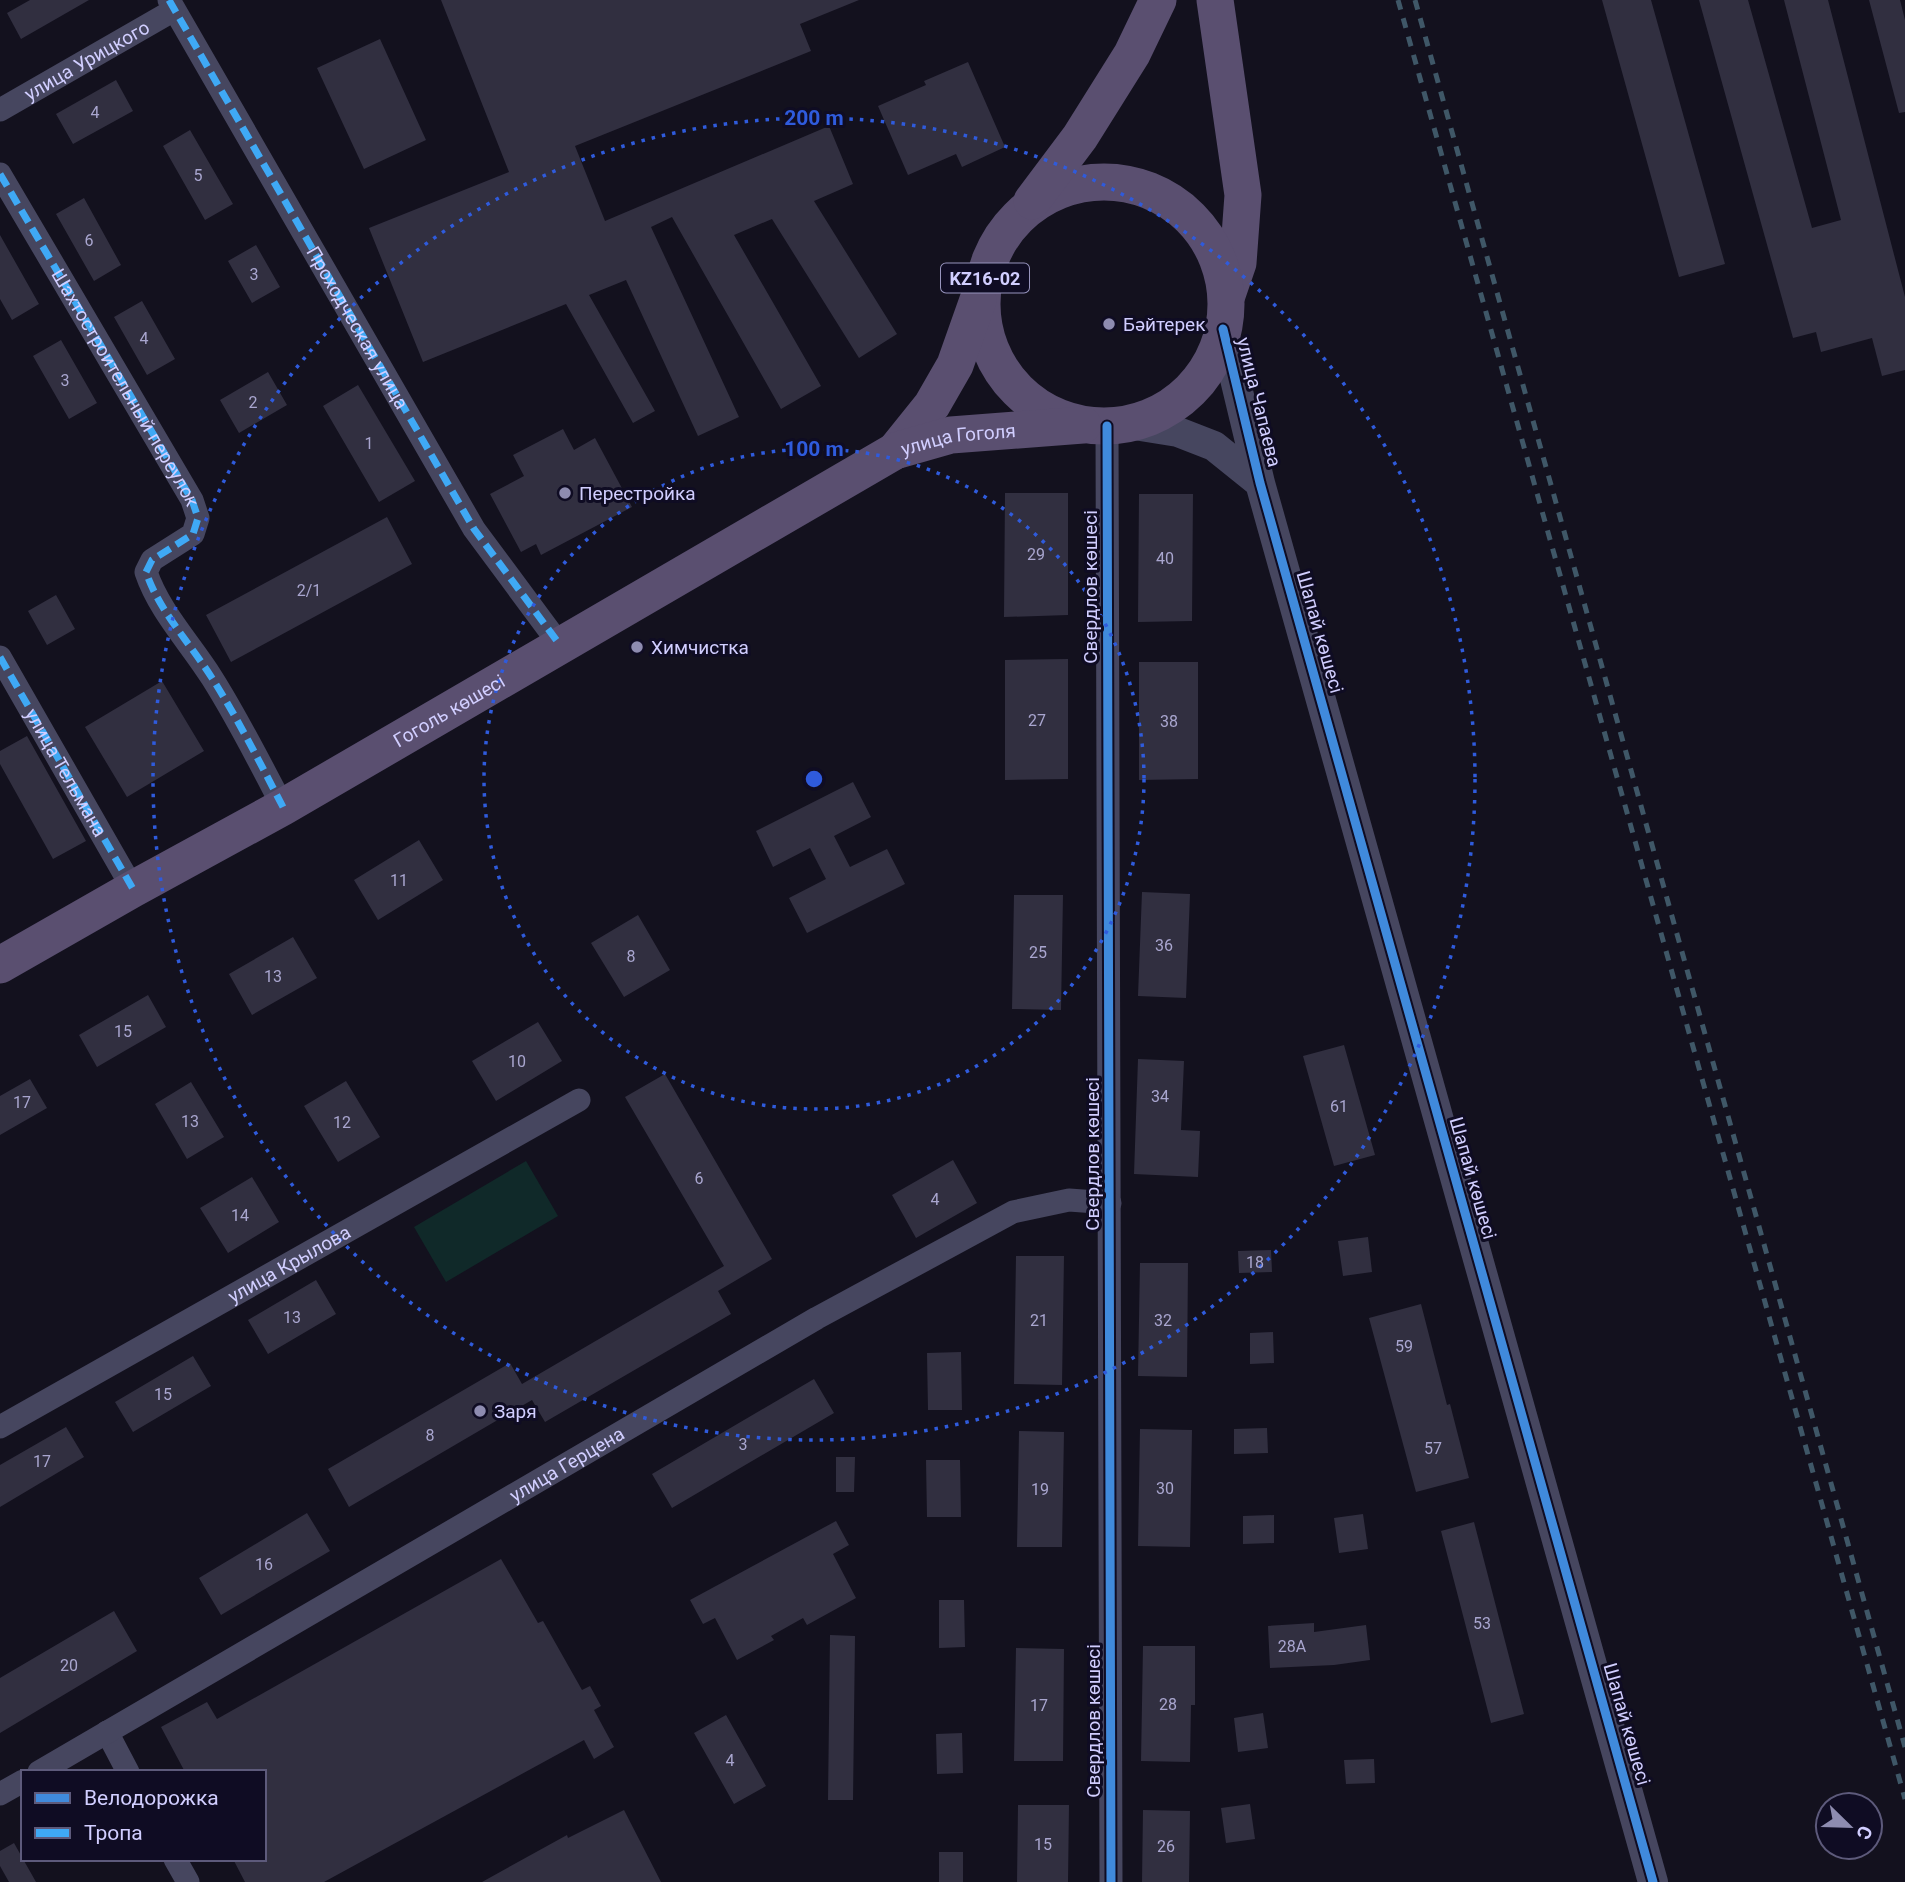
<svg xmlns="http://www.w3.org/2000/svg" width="1905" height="1882" viewBox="0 0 1905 1882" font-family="Roboto,sans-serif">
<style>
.green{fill:#102929}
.building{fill:#312f40}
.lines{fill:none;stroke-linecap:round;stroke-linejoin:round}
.minor{stroke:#46465f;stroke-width:23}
.tertiary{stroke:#46465f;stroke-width:30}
.primary{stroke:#5a4f70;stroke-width:37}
.rail{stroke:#3f5767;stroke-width:5;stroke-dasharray:10 9;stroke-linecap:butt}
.quiet{stroke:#3fa9f5;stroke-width:7;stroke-dasharray:14 7;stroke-linecap:butt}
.cycleway-casing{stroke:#0f0c23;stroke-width:13}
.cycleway{stroke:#408adc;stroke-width:9}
.ring{fill:none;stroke:#2f5bdc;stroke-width:3.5;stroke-dasharray:3.5 7}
.poi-dot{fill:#8e8cb0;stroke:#0f0c23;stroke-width:2.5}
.labels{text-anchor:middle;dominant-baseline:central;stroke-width:6;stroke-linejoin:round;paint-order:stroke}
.number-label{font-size:16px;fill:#a9a6cf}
.shield{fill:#0f0c23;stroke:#9794bd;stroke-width:2}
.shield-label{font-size:18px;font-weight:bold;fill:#d1ceff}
.street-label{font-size:19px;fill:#d1ceff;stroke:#0f0c23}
.poi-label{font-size:19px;fill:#d1ceff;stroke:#0f0c23;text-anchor:start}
.centre{fill:#2f5bdc;stroke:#0f0c23;stroke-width:3.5}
.ring-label{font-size:21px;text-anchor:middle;font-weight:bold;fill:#2f5bdc;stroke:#0f0c23;stroke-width:6;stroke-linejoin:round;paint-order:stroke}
</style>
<rect width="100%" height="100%" fill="#13111e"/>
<!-- green -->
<path class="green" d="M 526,1161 L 558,1216 L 446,1282 L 414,1227 Z"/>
<!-- building -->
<path class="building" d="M 30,0 L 89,0 L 21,39 L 7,13 Z
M 441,0 L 859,0 L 800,24 L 811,51 L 575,146 L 605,221 L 829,126 L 853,184 L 814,201 L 897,334 L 859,358 L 772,219 L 734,235 L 821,386 L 781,409 L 672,217 L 651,227 L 739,417 L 698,436 L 626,280 L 589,295 L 655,411 L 633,423 L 566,304 L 423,362 L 369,228 L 509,172 Z
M 1602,0 L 1651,0 L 1725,264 L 1679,277 Z
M 1699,0 L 1748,0 L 1812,228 L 1841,220 L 1784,0 L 1828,0 L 1905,297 L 1905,370 L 1882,376 L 1872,338 L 1821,352 L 1816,332 L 1793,338 Z
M 1869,0 L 1900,0 L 1905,20 L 1905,112 L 1899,113 Z
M 380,39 L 426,140 L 364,169 L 317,68 Z
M 968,62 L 1005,147 L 962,167 L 956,154 L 908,175 L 878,106 L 926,85 L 924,81 Z
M 116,80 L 133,111 L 73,144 L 56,114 Z
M 190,130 L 233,204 L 205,220 L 163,146 Z
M 84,198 L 121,265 L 94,281 L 56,214 Z
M 0,235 L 39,304 L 12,320 L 0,299 Z
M 256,245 L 280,287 L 252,303 L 228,261 Z
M 142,301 L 175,359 L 147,375 L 114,317 Z
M 61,340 L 97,403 L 69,419 L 33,356 Z
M 268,372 L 287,405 L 239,433 L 220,400 Z
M 358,385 L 415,481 L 379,502 L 323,406 Z
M 563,429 L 574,450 L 595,438 L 632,507 L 541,555 L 536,544 L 521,552 L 490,494 L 524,476 L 513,455 Z
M 1005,493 L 1068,493 L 1068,615 L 1004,617 Z
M 1139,494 L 1193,494 L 1192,621 L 1138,622 Z
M 387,517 L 412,564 L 231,662 L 206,615 Z
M 56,595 L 75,629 L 47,645 L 28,611 Z
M 1068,659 L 1068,779 L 1005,780 L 1005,660 Z
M 1139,662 L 1198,662 L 1198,779 L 1139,780 Z
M 162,681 L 204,751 L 127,797 L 85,727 Z
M 27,736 L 86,841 L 53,859 L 0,764 L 0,751 Z
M 853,782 L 871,817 L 834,836 L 850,867 L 887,849 L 905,884 L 807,933 L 789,898 L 826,879 L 810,848 L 773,867 L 756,831 Z
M 419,840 L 443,880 L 378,920 L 354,880 Z
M 1142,892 L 1190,894 L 1186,998 L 1138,996 Z
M 1014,895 L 1063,895 L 1061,1010 L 1012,1009 Z
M 638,915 L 670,970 L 624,997 L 591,943 Z
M 293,937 L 317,978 L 252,1015 L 229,974 Z
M 148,995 L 166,1027 L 97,1067 L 79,1035 Z
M 538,1022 L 562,1061 L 496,1101 L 472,1061 Z
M 1344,1045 L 1375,1155 L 1334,1166 L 1303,1056 Z
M 1138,1059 L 1184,1061 L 1181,1130 L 1200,1131 L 1198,1177 L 1134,1174 Z
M 665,1074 L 772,1259 L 718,1291 L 731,1314 L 545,1422 L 532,1400 L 349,1507 L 328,1469 L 510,1363 L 522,1384 L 724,1266 L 625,1097 Z
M 30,1079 L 47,1108 L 0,1135 L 0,1096 Z
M 346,1081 L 380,1137 L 338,1162 L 304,1106 Z
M 191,1082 L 224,1137 L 187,1159 L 155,1104 Z
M 953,1160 L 977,1203 L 916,1238 L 892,1195 Z
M 252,1177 L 279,1222 L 228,1253 L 200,1208 Z
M 1368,1237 L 1372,1272 L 1343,1276 L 1338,1241 Z
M 1271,1250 L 1272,1272 L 1239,1273 L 1238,1251 Z
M 1016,1256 L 1064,1256 L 1062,1385 L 1014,1384 Z
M 1140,1263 L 1188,1263 L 1187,1377 L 1138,1376 Z
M 316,1280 L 336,1314 L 268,1354 L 248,1320 Z
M 1421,1304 L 1447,1405 L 1450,1404 L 1469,1478 L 1416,1492 L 1369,1318 Z
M 1273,1332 L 1274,1363 L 1250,1364 L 1250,1333 Z
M 961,1352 L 962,1410 L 928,1410 L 927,1353 Z
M 193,1356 L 211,1386 L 133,1432 L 115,1402 Z
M 814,1379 L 834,1413 L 672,1508 L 652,1474 Z
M 66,1427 L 84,1457 L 0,1507 L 0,1465 Z
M 1267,1428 L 1268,1453 L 1234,1454 L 1234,1429 Z
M 1140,1429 L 1192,1430 L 1190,1547 L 1138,1546 Z
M 1019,1431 L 1064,1432 L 1062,1547 L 1017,1547 Z
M 836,1457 L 855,1457 L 854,1492 L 836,1492 Z
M 926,1460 L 960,1460 L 961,1517 L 927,1517 Z
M 307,1513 L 330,1551 L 221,1615 L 199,1578 Z
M 1363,1514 L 1368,1549 L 1339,1553 L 1334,1518 Z
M 1274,1515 L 1274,1543 L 1243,1544 L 1243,1516 Z
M 836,1521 L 849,1545 L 833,1554 L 856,1598 L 807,1625 L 803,1618 L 771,1636 L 774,1640 L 737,1660 L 715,1618 L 703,1624 L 690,1600 Z
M 1474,1522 L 1524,1714 L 1491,1723 L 1441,1531 Z
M 501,1559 L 538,1623 L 543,1621 L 582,1690 L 590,1686 L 601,1706 L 594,1710 L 614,1747 L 594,1759 L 584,1740 L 324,1882 L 245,1882 L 233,1859 L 264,1859 L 264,1772 L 185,1772 L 161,1727 L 207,1702 L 217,1719 Z
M 939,1600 L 964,1600 L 965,1647 L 939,1648 Z
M 114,1611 L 137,1651 L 0,1733 L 0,1678 Z
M 1314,1623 L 1314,1632 L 1366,1625 L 1370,1660 L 1334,1665 L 1270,1668 L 1268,1626 Z
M 830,1635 L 855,1636 L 853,1800 L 828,1800 Z
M 1143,1646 L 1195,1646 L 1195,1705 L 1191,1705 L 1190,1762 L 1141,1761 Z
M 1016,1648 L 1064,1649 L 1063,1761 L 1014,1761 Z
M 1263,1713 L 1268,1748 L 1238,1752 L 1234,1718 Z
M 726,1715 L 766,1786 L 734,1804 L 694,1733 Z
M 962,1733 L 963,1773 L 937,1774 L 936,1734 Z
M 1374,1759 L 1375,1783 L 1346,1784 L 1344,1760 Z
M 1250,1804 L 1255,1839 L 1226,1843 L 1221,1808 Z
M 1018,1805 L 1069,1805 L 1068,1882 L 1017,1882 Z
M 624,1810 L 661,1882 L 482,1882 L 567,1835 L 568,1838 Z
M 1143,1810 L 1190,1811 L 1189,1882 L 1142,1882 Z
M 14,1843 L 23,1859 L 36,1882 L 9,1882 L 0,1866 L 0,1851 Z
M 939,1852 L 963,1852 L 963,1882 L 939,1882 Z"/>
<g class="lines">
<!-- minor -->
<g class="minor">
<path id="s1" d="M 169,0 L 474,529 L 560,645"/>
<path id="s2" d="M 0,110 L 174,10"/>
<path id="s3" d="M 0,174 L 192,500 L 198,518 L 193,534 L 152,560 L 146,572 C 159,611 190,643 212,678 C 238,719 260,763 283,807"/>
<path d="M 1107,426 L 1111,1882"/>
<path id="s4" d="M 0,657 L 133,889"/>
<path id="s5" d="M 0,1427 L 579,1100"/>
<path d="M 107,1732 L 128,1772"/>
<path id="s6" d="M 39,1772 L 817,1318 L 1013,1212 L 1069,1200 L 1110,1203"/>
<path d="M 0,1794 L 23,1781"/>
<path d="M 175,1859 L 188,1882"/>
</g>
<!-- tertiary -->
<path class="tertiary" d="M 1223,329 L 1260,483 L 1653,1882
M 1128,424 L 1178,432 L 1214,446 L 1260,483"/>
<!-- primary -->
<g class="primary">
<path d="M 1215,0 L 1243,195 L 1238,263 L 1227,295"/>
<circle cx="1104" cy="304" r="122"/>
<path d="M 1032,201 L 1080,137 L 1132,54 L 1158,0"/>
<path d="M 895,451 L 932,405 L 955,365 L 978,300"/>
<path id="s7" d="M 0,965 L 133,889 L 283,807 L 895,451 L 951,435 L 1083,425"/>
</g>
<!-- rail -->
<path class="rail" d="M 1398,0 L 1905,1799
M 1415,0 L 1905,1747"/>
<!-- quiet -->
<path class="quiet" d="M 169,0 L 474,529 L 560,645
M 0,174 L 192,500 L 198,518 L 193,534 L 152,560 L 146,572 C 159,611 190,643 212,678 C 238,719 260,763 283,807
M 0,657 L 133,889"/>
<!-- cycleway casing -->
<g class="cycleway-casing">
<path id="cycleway" d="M 1223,329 L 1260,483 L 1653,1882
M 1107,426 L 1111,1882"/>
</g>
<!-- cycleway -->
<use href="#cycleway" class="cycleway"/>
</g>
<!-- distance rings -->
<g class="ring">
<circle cx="814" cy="779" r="330"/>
<circle cx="814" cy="779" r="661"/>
</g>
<!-- markers -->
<g class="poi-dot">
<circle cx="1109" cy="324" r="7"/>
<circle cx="565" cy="493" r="7"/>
<circle cx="637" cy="647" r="7"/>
<circle cx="480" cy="1411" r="7"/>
</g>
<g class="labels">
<!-- number labels -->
<g class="number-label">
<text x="95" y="112">4</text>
<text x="198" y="175">5</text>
<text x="89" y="240">6</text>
<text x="254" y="274">3</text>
<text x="144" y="338">4</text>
<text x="65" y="380">3</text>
<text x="253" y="402">2</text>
<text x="369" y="443">1</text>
<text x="1036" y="554">29</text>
<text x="1165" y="558">40</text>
<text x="309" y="590">2/1</text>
<text x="1037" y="720">27</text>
<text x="1169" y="721">38</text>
<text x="399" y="880">11</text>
<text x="1164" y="945">36</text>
<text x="1038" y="952">25</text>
<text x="631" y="956">8</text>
<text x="273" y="976">13</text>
<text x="123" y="1031">15</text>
<text x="517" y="1061">10</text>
<text x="1160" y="1096">34</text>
<text x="22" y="1102">17</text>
<text x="1339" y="1106">61</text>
<text x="190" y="1121">13</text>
<text x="342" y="1122">12</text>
<text x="699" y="1178">6</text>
<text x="935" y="1199">4</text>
<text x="240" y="1215">14</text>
<text x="1255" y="1262">18</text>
<text x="292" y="1317">13</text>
<text x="1039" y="1320">21</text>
<text x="1163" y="1320">32</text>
<text x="1404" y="1346">59</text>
<text x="163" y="1394">15</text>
<text x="430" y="1435">8</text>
<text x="743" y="1444">3</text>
<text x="1433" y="1448">57</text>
<text x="42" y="1461">17</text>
<text x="1165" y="1488">30</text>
<text x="1040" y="1489">19</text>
<text x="264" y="1564">16</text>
<text x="1482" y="1623">53</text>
<text x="1292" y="1646">28А</text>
<text x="69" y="1665">20</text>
<text x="1168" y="1704">28</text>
<text x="1039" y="1705">17</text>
<text x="730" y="1760">4</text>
<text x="1043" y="1844">15</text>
<text x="1166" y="1846">26</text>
</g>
<!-- shield labels -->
<rect class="shield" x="941" y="263.5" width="88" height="29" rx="5"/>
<g class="shield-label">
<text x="985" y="278">KZ16-02</text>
</g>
<!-- street labels -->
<g class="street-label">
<text stroke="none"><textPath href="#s2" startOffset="100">улица Урицкого</textPath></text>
<text stroke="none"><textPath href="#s1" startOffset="378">Проходческая улица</textPath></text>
<text stroke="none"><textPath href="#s3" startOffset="248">Шахтостроительный переулок</textPath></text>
<text transform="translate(1259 402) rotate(76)">улица Чапаева</text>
<text stroke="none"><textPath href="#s7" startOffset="1097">улица Гоголя</textPath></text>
<text transform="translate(1090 587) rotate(-90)">Свердлов көшесі</text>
<text transform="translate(1320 632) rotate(74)">Шапай көшесі</text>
<text stroke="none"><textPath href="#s7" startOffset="516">Гоголь көшесі</textPath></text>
<text stroke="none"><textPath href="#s4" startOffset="133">улица Тельмана</textPath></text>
<text transform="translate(1092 1154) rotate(-90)">Свердлов көшесі</text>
<text transform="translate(1473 1178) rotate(74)">Шапай көшесі</text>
<text stroke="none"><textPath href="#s5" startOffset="332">улица Крылова</textPath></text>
<text stroke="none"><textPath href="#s6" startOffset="611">улица Герцена</textPath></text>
<text transform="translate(1093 1721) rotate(-90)">Свердлов көшесі</text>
<text transform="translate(1627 1724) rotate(74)">Шапай көшесі</text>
</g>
<!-- poi labels -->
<g class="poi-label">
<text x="1123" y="324">Бәйтерек</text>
<text x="579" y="493">Перестройка</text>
<text x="651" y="647">Химчистка</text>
<text x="494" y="1411">Заря</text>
</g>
</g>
<circle cx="814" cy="779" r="10" class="centre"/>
<g class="ring-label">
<text x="814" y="125">200 m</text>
<text x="814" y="456">100 m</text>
</g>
<!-- legend -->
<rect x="21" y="1770" width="245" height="91" fill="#0f0c23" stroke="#5d5a7b" stroke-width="2"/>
<rect x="35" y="1793" width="35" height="10" fill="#408adc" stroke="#5d5a7b" stroke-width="2"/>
<text x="84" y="1805" font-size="21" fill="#d1ceff">Велодорожка</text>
<rect x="35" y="1828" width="35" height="10" fill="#3fa9f5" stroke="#5d5a7b" stroke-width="2"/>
<text x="84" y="1840" font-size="21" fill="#d1ceff">Тропа</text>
<!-- north arrow -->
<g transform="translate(1849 1826) rotate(113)"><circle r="33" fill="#0f0c23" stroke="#5d5a7b" stroke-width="2"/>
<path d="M0-5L12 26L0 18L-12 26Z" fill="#8e8cb0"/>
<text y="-10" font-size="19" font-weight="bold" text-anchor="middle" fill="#d1ceff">С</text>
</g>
</svg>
